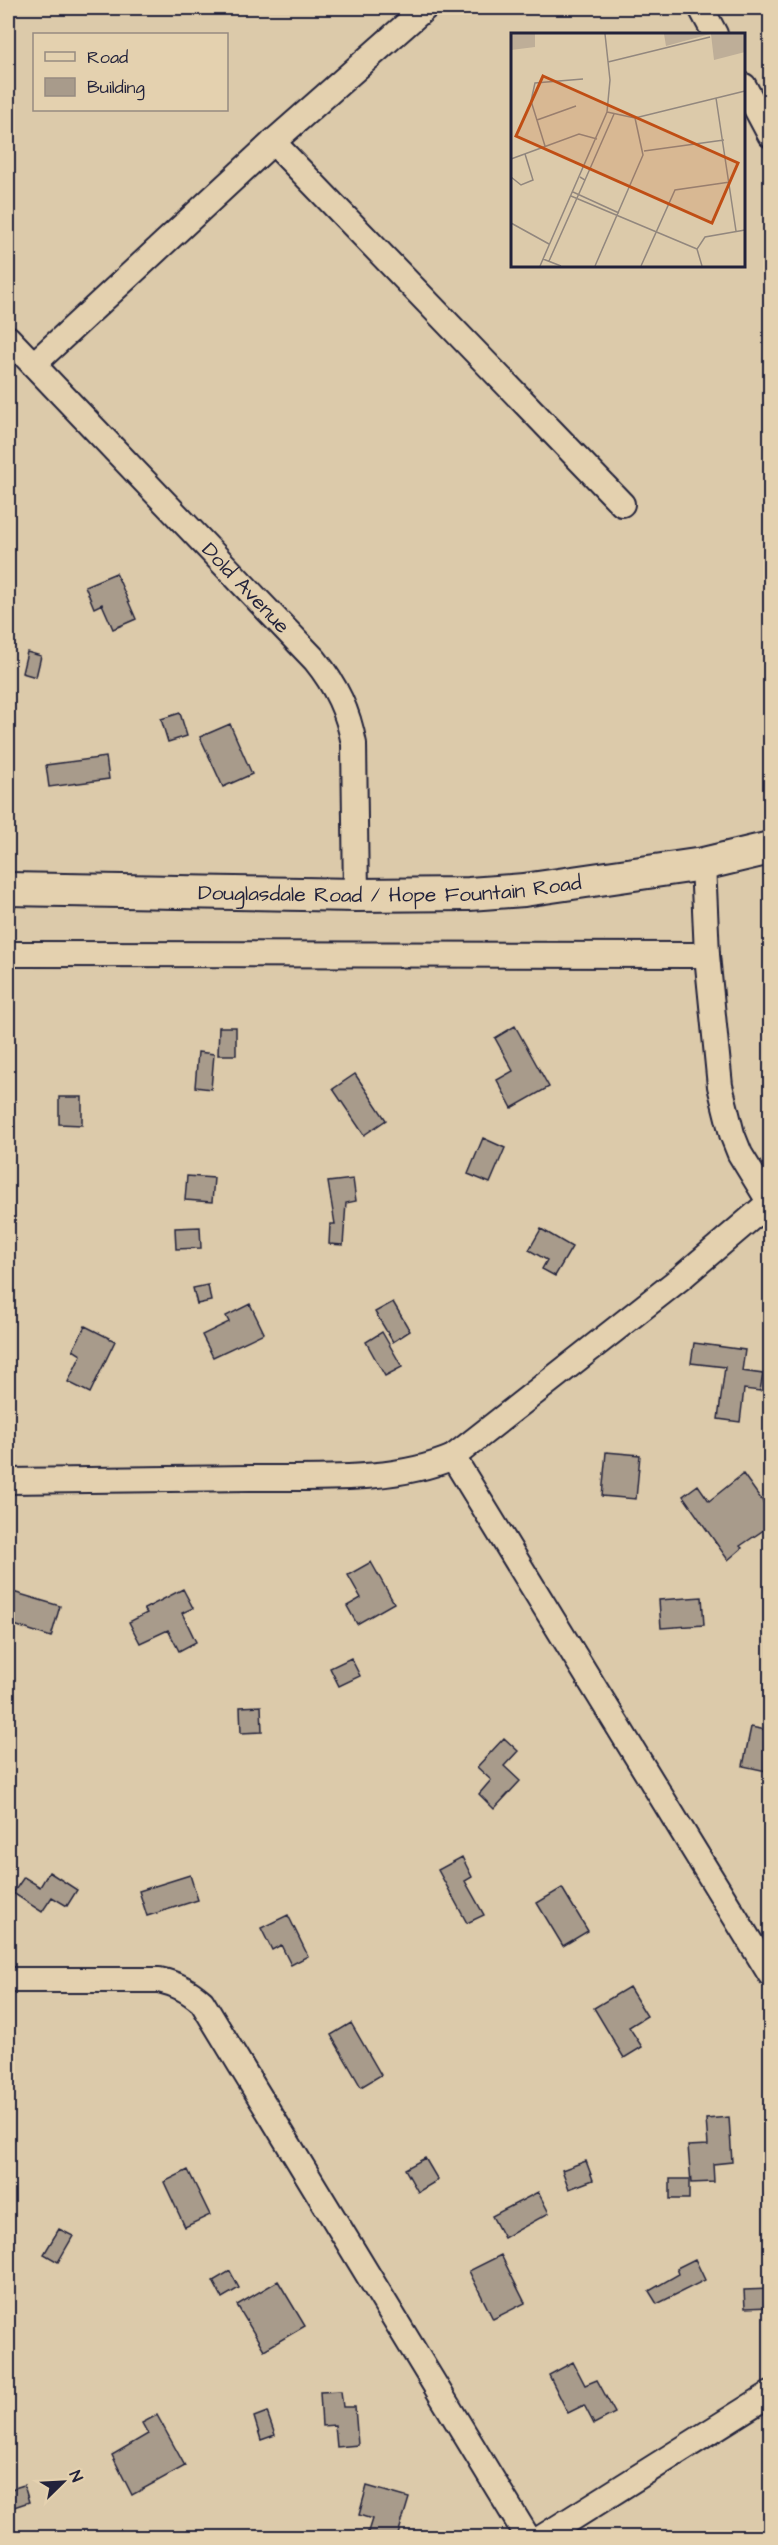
<svg xmlns="http://www.w3.org/2000/svg" width="778" height="2545" viewBox="0 0 778 2545" font-family="'Architects Daughter',sans-serif">
<style>
.building{fill:#a89b8b;stroke:#22223b;stroke-width:1.5}
.lines{fill:none;stroke-linecap:round;stroke-linejoin:round}
.minor-casing{stroke:#22223b;stroke-width:28}
.major-casing{stroke:#22223b;stroke-width:36}
.minor{stroke:#e4d1af;stroke-width:24}
.major{stroke:#e4d1af;stroke-width:32}
.labels{text-anchor:middle;dominant-baseline:central;stroke-width:4.5;stroke-linejoin:round;paint-order:stroke}
.street-label{font-size:21px;fill:#22223b;stroke:#e4d1af}
.inset-road{fill:none;stroke:#92877e;stroke-width:1.5}
.view{fill:#c04e15;fill-opacity:0.15;stroke:#c04e15;stroke-width:3}
.inset-edge{fill:none;stroke:#22223b;stroke-width:3}
</style>
<rect width="100%" height="100%" fill="#dccaaa"/>
<filter id="ink" filterUnits="userSpaceOnUse"><feTurbulence type="fractalNoise" baseFrequency=".0167" numOctaves="2"/><feDisplacementMap in="SourceGraphic" scale="12" xChannelSelector="R" yChannelSelector="G"/><feConvolveMatrix kernelMatrix="1 2 1 2 8 2 1 2 1" color-interpolation-filters="sRGB"/></filter>
<g filter="url(#ink)">
<!-- building -->
<path class="building" d="M 116,573 L 136,619 L 113,629 L 102,604 L 94,608 L 85,586 Z
M 27,652 L 41,656 L 36,677 L 22,673 Z
M 180,713 L 187,736 L 168,742 L 161,719 Z
M 230,724 L 252,774 L 223,787 L 200,737 Z
M 106,757 L 109,779 L 49,787 L 46,765 Z
M 515,1026 L 549,1087 L 512,1108 L 497,1080 L 513,1071 L 495,1038 Z
M 219,1027 L 236,1027 L 236,1055 L 218,1055 Z
M 198,1052 L 214,1054 L 211,1089 L 195,1087 Z
M 355,1074 L 386,1120 L 364,1135 L 333,1089 Z
M 59,1097 L 82,1097 L 82,1125 L 59,1124 Z
M 483,1138 L 505,1148 L 490,1183 L 468,1174 Z
M 187,1176 L 214,1178 L 212,1202 L 185,1200 Z
M 353,1179 L 356,1201 L 346,1203 L 343,1245 L 329,1244 L 330,1224 L 335,1224 L 328,1182 Z
M 200,1227 L 201,1248 L 176,1249 L 175,1228 Z
M 541,1229 L 572,1247 L 555,1276 L 542,1269 L 547,1260 L 529,1250 Z
M 208,1285 L 211,1301 L 197,1304 L 193,1288 Z
M 393,1302 L 410,1331 L 393,1342 L 375,1312 Z
M 250,1304 L 264,1333 L 213,1357 L 202,1335 L 229,1322 L 226,1316 Z
M 85,1326 L 115,1341 L 90,1393 L 68,1382 L 81,1355 L 73,1350 Z
M 382,1332 L 402,1367 L 385,1376 L 366,1342 Z
M 694,1343 L 745,1350 L 742,1371 L 763,1374 L 760,1391 L 744,1389 L 740,1422 L 718,1419 L 725,1367 L 691,1363 Z
M 606,1452 L 640,1455 L 636,1499 L 602,1496 Z
M 743,1474 L 771,1513 L 771,1525 L 740,1546 L 742,1548 L 728,1560 L 683,1496 L 698,1485 L 709,1501 Z
M 371,1562 L 394,1603 L 357,1624 L 347,1606 L 361,1598 L 348,1575 Z
M 183,1589 L 193,1608 L 182,1613 L 196,1642 L 179,1651 L 168,1630 L 140,1643 L 129,1622 L 147,1613 L 144,1609 Z
M 13,1592 L 60,1606 L 51,1637 L 8,1623 L 8,1608 Z
M 702,1597 L 704,1625 L 661,1628 L 659,1600 Z
M 351,1658 L 360,1676 L 339,1686 L 330,1668 Z
M 261,1706 L 262,1732 L 241,1733 L 240,1707 Z
M 751,1727 L 771,1731 L 771,1772 L 743,1766 Z
M 504,1738 L 518,1751 L 504,1766 L 520,1781 L 494,1809 L 479,1794 L 491,1780 L 477,1767 Z
M 462,1857 L 472,1877 L 465,1881 L 484,1915 L 467,1923 L 438,1870 Z
M 49,1872 L 77,1890 L 67,1906 L 52,1897 L 42,1912 L 13,1893 L 24,1877 L 40,1887 Z
M 190,1875 L 198,1900 L 147,1916 L 139,1891 Z
M 562,1888 L 588,1931 L 563,1946 L 537,1903 Z
M 288,1915 L 308,1956 L 291,1965 L 281,1945 L 272,1950 L 261,1928 Z
M 629,1987 L 647,2016 L 629,2027 L 642,2047 L 624,2058 L 594,2008 Z
M 351,2023 L 381,2075 L 361,2087 L 331,2035 Z
M 729,2117 L 732,2162 L 713,2164 L 714,2182 L 691,2183 L 688,2146 L 708,2145 L 706,2119 Z
M 425,2158 L 438,2180 L 418,2192 L 405,2169 Z
M 586,2161 L 593,2180 L 569,2189 L 562,2170 Z
M 188,2170 L 210,2215 L 185,2227 L 164,2182 Z
M 670,2179 L 689,2179 L 689,2199 L 670,2199 Z
M 538,2192 L 549,2213 L 504,2238 L 492,2216 Z
M 59,2229 L 73,2236 L 58,2262 L 44,2254 Z
M 501,2255 L 525,2303 L 493,2319 L 469,2271 Z
M 695,2259 L 705,2280 L 657,2304 L 649,2291 L 679,2274 L 677,2268 Z
M 230,2271 L 239,2288 L 222,2298 L 213,2281 Z
M 278,2281 L 305,2326 L 264,2350 L 237,2305 Z
M 771,2289 L 771,2307 L 745,2308 L 744,2290 Z
M 573,2362 L 585,2385 L 597,2380 L 615,2413 L 594,2424 L 584,2405 L 568,2413 L 549,2375 Z
M 341,2391 L 343,2407 L 355,2407 L 358,2445 L 337,2447 L 335,2425 L 322,2426 L 320,2392 Z
M 267,2412 L 275,2435 L 261,2440 L 254,2417 Z
M 157,2415 L 185,2466 L 132,2495 L 112,2455 L 148,2434 L 142,2423 Z
M 24,2485 L 29,2502 L 8,2509 L 8,2490 Z
M 367,2486 L 409,2498 L 397,2538 L 366,2538 L 372,2519 L 359,2515 Z"/>
<g class="lines">
<!-- minor casing -->
<g class="minor-casing">
<g id="minor">
<path d="M 701,8 L 715,34"/>
<path d="M 744,86 L 770,135"/>
<path d="M 273,142 L 622,504"/>
<path id="s1" d="M 8,338 L 315,660 C 336,686 348,711 354,744 L 356,895"/>
<path d="M 34,364 L 273,142 L 425,8"/>
<path d="M 703,864 L 707,955 L 720,1086 L 732,1134 L 740,1154 L 770,1203"/>
<path d="M 8,954 L 707,955"/>
<path d="M 453,1457 L 770,1974"/>
<path d="M 8,1481 C 88,1480 169,1479 250,1478 C 315,1477 393,1483 453,1457 L 682,1277 L 770,1202"/>
<path d="M 8,1980 L 159,1980 C 177,1984 188,1990 202,2002 L 528,2538"/>
<path d="M 541,2538 L 770,2394"/>
</g>
</g>
<!-- major casing -->
<g class="major-casing">
<g id="major">
<path id="s2" d="M 8,889 L 356,895 L 469,894 L 524,890 L 703,864 L 770,848"/>
</g>
</g>
<!-- minor -->
<use href="#minor" class="minor"/>
<!-- major -->
<use href="#major" class="major"/>
</g>
</g>
<g class="labels">
<!-- street labels -->
<g class="street-label">
<text stroke="none"><textPath href="#s1" startOffset="345">Dold Avenue</textPath></text>
<text stroke="none"><textPath href="#s2" startOffset="382">Douglasdale Road / Hope Fountain Road</textPath></text>
</g>
</g>
<!-- overview -->
<g transform="translate(511 33)">
<rect width="234" height="234" fill="#dccaaa"/>
<path d="M 0,1 L 24,1 L 24,14 L 0,17 ZM 153,1 L 199,1 L 155,13 ZM 200,1 L 234,1 L 234,19 L 203,27 Z" fill="#beae98"/>
<path class="inset-road" d="M 97,29 L 199,4M 205,65 L 225,198M 96,79 L 124,85 L 234,58M 26,87 L 65,73M 34,113 L 20,68 L 24,50 L 72,46M 133,118 L 213,107M 0,126 L 68,101 L 86,106M 0,144 L 10,152 L 22,147 L 14,121M 74,147 L 103,81M 62,159 L 108,180M 60,163 L 186,216M 0,190 L 38,211M 32,226 L 50,233M 38,228 L 74,147 L 69,144M 29,233 L 96,79 L 99,47 L 94,1M 84,233 L 132,122 L 124,85M 130,233 L 164,157 L 219,149M 191,233 L 186,216 L 194,204 L 234,197"/>
<path class="view" d="M 32,43 L 227,130 L 201,190 L 5,103 Z"/>
<rect width="234" height="234" class="inset-edge"/>
</g>
<!-- margin -->
<rect width="778" height="2545" fill="none" stroke="#e4d1af" stroke-width="30"/>
<rect x="15" y="15" width="748" height="2515" fill="none" stroke="#22223b" stroke-width="2" filter="url(#ink)"/>
<!-- legend -->
<rect x="33" y="33" width="195" height="78" fill="#e4d1af" stroke="#968b81" stroke-width="1.5"/>
<rect x="45" y="52" width="30" height="9" fill="#e4d1af" stroke="#968b81" stroke-width="1.5"/>
<text x="87" y="63" font-size="18" fill="#22223b">Road</text>
<rect x="45" y="78" width="30" height="18" fill="#a89b8b" stroke="#968b81" stroke-width="1.5"/>
<text x="87" y="93" font-size="18" fill="#22223b">Building</text>
<!-- north arrow -->
<g transform="translate(63 2482) rotate(66)" stroke="#e4d1af" stroke-width="4.5" paint-order="stroke">
<path d="M0-4.5L10 22L0 15L-10 22Z" fill="#22223b"/>
<text y="-9" font-size="16" font-weight="bold" text-anchor="middle" fill="#22223b">N</text>
</g>
</svg>
